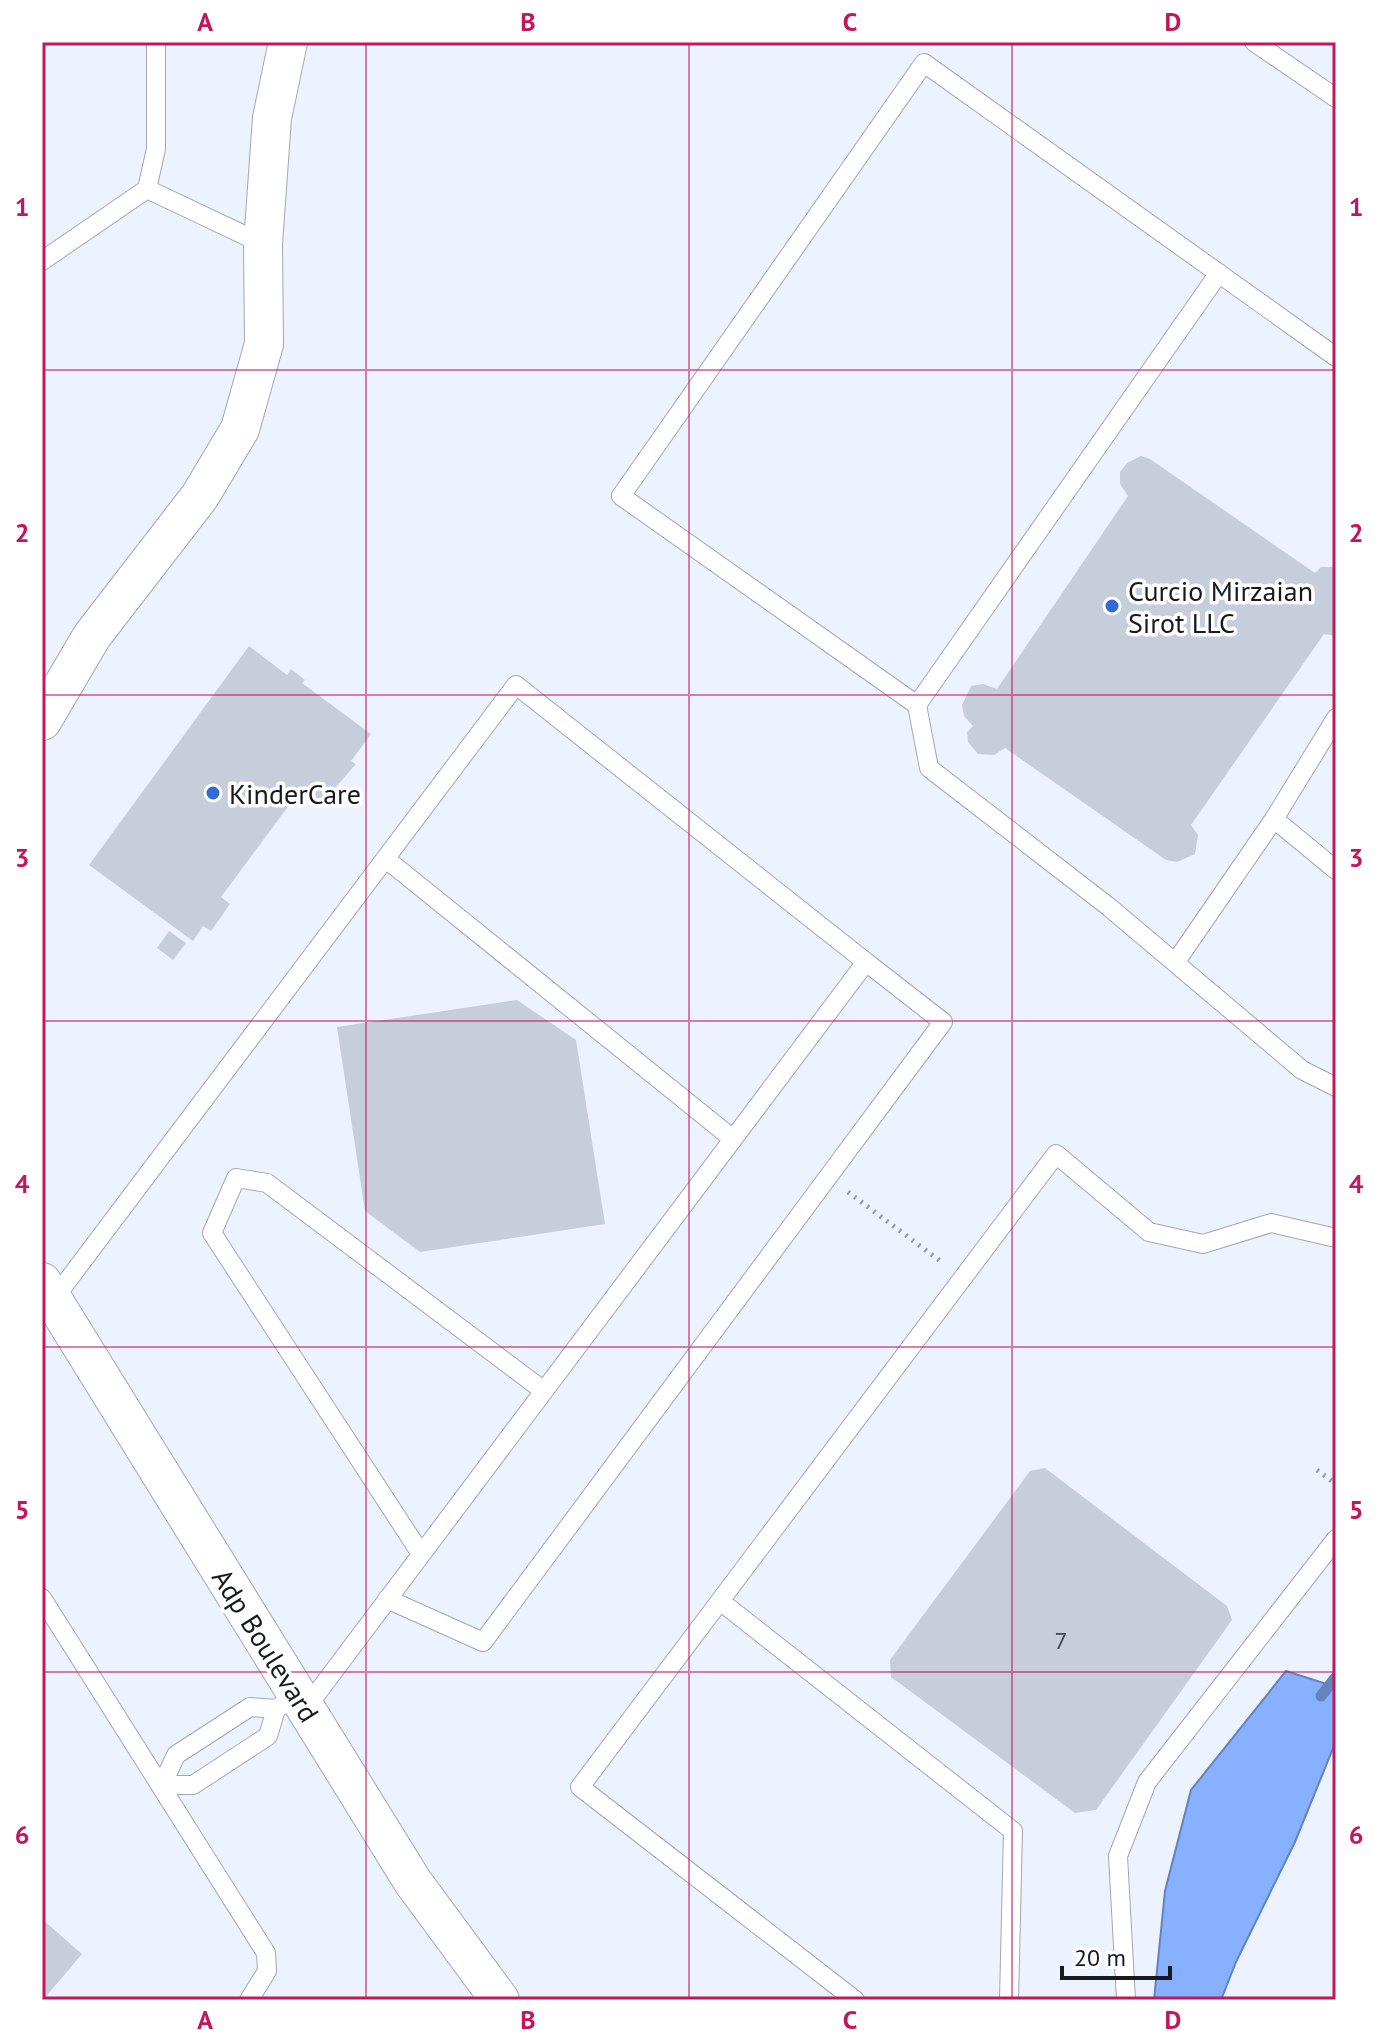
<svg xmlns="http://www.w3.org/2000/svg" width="1378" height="2042" viewBox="0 0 1378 2042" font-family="'PT Sans',sans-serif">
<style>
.water{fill:#87b0ff;stroke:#6583bc;stroke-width:2}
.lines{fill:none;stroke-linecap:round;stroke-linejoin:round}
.stream{stroke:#6583bc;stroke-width:11}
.building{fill:#c6cddb}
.service-casing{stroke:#a0a7b4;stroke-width:20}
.minor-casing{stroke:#a0a7b4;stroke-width:40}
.path{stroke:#9499a1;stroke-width:5;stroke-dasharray:2 6;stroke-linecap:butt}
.service{stroke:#fff;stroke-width:18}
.minor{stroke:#fff;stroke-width:38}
.grid{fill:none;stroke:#c2185b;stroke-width:2;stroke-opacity:0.55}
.poi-dot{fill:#3569d8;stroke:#fff;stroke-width:3}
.labels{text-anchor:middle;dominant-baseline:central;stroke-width:7;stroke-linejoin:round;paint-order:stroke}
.number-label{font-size:24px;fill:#42464d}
.poi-label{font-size:28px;fill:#16191e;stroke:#fff;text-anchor:start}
.street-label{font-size:28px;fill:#16191e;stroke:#fff}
.neatline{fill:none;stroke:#c2185b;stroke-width:3}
.grid-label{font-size:26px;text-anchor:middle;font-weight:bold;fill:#c2185b}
</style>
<rect width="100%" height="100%" fill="#edf3fe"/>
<!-- water -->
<path class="water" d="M 1286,1671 L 1336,1687 L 1336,1741 L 1295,1842 L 1236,1962 L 1221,2000 L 1154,2000 L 1165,1891 L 1191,1790 Z"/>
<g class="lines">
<!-- stream -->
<path class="stream" d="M 1321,1696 L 1336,1677"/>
</g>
<!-- building -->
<path class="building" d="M 1141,456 L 1150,459 L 1315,573 L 1321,567 L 1336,567 L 1336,636 L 1324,634 L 1191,825 L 1198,835 L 1195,854 L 1177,862 L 1166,860 L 1005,748 L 994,755 L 978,754 L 968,742 L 967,732 L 973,726 L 964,716 L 962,705 L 971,686 L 983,684 L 997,689 L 1128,496 L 1120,484 L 1120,472 L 1127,463 Z
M 249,646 L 287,675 L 291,669 L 305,680 L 302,683 L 371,734 L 351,761 L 356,764 L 321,804 L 301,789 L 221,897 L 230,904 L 211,931 L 203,926 L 193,941 L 89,865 Z
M 169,931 L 186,943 L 173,960 L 157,948 Z
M 517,1000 L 576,1040 L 605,1224 L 420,1252 L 365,1211 L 337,1027 Z
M 1045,1468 L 1227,1606 L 1232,1620 L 1096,1810 L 1075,1813 L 891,1677 L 890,1660 L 1030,1471 Z
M 42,1919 L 82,1954 L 43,2000 L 42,2000 Z"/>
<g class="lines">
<!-- service casing -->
<g class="service-casing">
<path id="service" d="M 1254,42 L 1336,98
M 147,189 L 263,244
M 42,261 L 147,189 L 156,149 L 156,42
M 1336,357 L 924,63 L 621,496 L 917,705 L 929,768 L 1109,907 L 1302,1070 L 1336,1087
M 917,705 L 1219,273
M 1274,819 L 1336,870
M 386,859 L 733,1139
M 1175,963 L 1274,819 L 1336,718
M 53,1300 L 516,685 L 866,962 L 306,1708
M 421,1554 L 212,1233 L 236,1178 L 267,1183 L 544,1391
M 42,1598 L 266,1953 L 267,1971 L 249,2000
M 387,1599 L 483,1642 L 943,1022 L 866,962
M 720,1601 L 1013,1831 L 1009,2000
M 276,1709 L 250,1707 L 176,1755 L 162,1785 L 193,1785 L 268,1736 L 276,1709 L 297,1695
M 855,2000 L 580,1787 L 1056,1154 L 1149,1232 L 1203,1244 L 1271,1223 L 1336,1238
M 1126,2000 L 1118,1856 L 1147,1782 L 1336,1539"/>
</g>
<!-- minor casing -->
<g class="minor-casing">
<path id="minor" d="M 42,721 L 92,636 L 200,496 L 240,429 L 264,344 L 263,244 L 272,118 L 288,42
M 42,1282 L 413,1882 L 500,2000"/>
</g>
<!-- path -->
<path class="path" d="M 848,1192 L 943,1263
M 1317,1470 L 1336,1484"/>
<!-- service -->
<use href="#service" class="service"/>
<!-- minor -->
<use href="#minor" class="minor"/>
</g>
<!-- grid -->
<path class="grid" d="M 366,42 L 366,2000M 689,42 L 689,2000M 1012,42 L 1012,2000M 42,370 L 1336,370M 42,695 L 1336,695M 42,1021 L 1336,1021M 42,1347 L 1336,1347M 42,1672 L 1336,1672"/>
<!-- markers -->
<g class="poi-dot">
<circle cx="1112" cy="606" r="8"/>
<circle cx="213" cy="793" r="8"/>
</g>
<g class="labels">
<!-- number labels -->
<g class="number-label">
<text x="1061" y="1640">7</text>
</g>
<!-- poi labels -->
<g class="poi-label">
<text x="1128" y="590">Curcio Mirzaian<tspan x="1128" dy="32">Sirot LLC</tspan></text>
<text x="229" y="793">KinderCare</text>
</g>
<!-- street labels -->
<g class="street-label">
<text transform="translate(266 1645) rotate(58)">Adp Boulevard</text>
</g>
</g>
<!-- border -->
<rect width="1378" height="2042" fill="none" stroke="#ffffff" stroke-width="88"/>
<!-- scale -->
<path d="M1062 1966v12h108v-12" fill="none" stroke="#16191e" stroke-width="4"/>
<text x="1074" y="1966" font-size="24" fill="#16191e" stroke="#ffffff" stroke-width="6" paint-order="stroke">20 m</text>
<rect x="44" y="44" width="1290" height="1954" class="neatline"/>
<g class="grid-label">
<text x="205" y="31">A</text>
<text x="528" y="31">B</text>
<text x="850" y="31">C</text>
<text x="1173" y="31">D</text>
<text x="22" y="216">1</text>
<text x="1356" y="216">1</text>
<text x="22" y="542">2</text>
<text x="1356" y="542">2</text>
<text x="22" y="867">3</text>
<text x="1356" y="867">3</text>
<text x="22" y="1193">4</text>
<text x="1356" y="1193">4</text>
<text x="22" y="1519">5</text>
<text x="1356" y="1519">5</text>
<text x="22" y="1844">6</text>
<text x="1356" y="1844">6</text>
<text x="205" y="2029">A</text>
<text x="528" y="2029">B</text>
<text x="850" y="2029">C</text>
<text x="1173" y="2029">D</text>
</g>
</svg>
